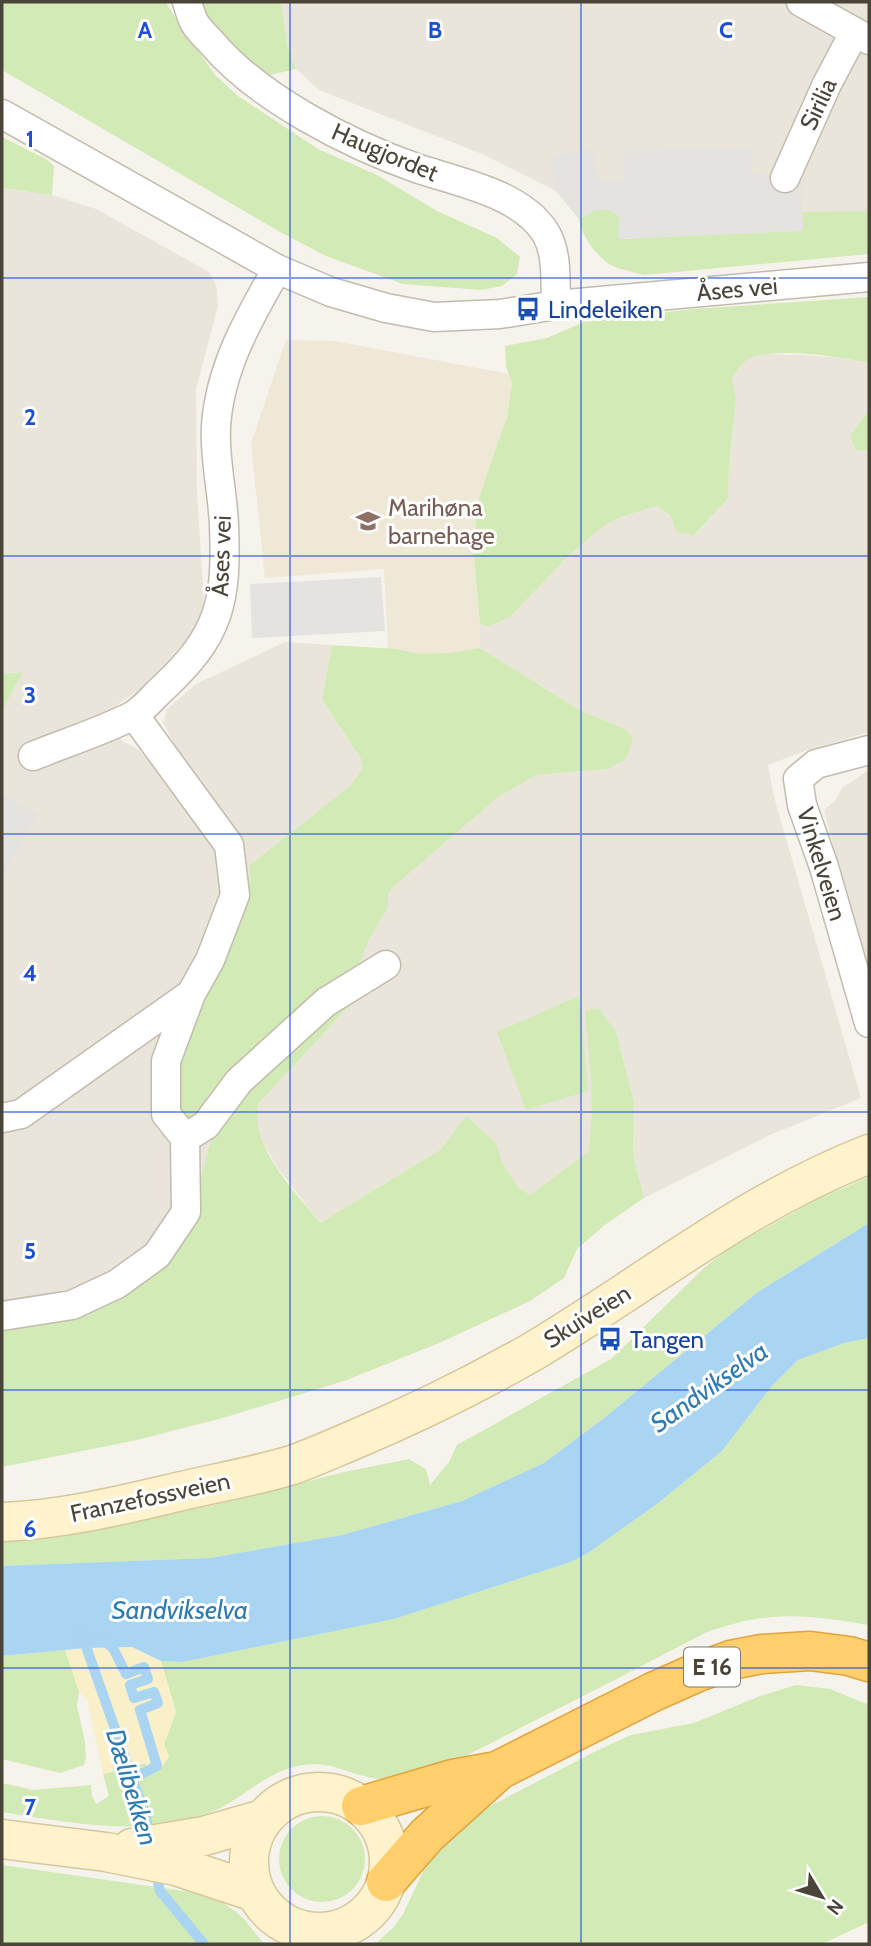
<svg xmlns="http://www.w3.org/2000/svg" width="871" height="1946" viewBox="0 0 871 1946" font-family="Cabin,sans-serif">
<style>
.residential{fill:#eae5da}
.education{fill:#efe8d6}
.green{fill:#d2eab5}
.sand{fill:#f9efc9}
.parking{fill:#e5e3e0}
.water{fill:#a9d4f2}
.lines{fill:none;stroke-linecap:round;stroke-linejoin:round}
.stream{stroke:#a9d4f2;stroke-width:10}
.minor-casing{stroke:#c2bbae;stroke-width:31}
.secondary-casing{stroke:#d6c79b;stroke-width:41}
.motorway-casing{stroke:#e0a43c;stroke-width:41}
.minor{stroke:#fff;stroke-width:28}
.secondary{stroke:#fff3cd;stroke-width:38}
.motorway{stroke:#ffcf6e;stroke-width:38}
.grid{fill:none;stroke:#1d4ed8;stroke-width:2;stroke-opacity:0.55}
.labels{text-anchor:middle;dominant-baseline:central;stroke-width:6;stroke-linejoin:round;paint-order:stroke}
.shield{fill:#fff;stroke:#817c74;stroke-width:2}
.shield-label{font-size:23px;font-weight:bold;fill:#4b4439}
.street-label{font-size:24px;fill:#4b4439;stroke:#fff}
.transit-label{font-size:24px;fill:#164399;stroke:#fff;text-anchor:start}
.education-label{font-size:24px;fill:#785e54;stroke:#fff;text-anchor:start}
.water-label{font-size:26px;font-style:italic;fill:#2e7ab2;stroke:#fff}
.grid-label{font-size:23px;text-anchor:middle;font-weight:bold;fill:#1d4ed8;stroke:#fff;stroke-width:6;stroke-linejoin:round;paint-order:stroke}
</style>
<rect width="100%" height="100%" fill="#f6f3ec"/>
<!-- residential -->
<path class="residential" d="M 281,2 L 869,2 L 869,211 L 803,213 L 596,210 L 579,219 L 556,191 L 482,154 L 319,90 L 296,69 L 287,45 Z
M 2,188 L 52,195 L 96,209 L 209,272 L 216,285 L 218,306 L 196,389 L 197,491 L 204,605 L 194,631 L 147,684 L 107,712 L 122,741 L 139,750 L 154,768 L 175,751 L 172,739 L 163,723 L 167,709 L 196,684 L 285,642 L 332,645 L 322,700 L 361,759 L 363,768 L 350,786 L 250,865 L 249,885 L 235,928 L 204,1106 L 358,968 L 369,939 L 388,908 L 388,894 L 392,888 L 497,798 L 536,775 L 608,769 L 626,729 L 581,711 L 480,648 L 480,624 L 489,626 L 509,618 L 570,554 L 605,525 L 621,517 L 657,506 L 695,535 L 728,499 L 729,465 L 736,399 L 732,377 L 747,358 L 766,354 L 801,355 L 842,358 L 869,363 L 869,410 L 850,435 L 855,450 L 869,450 L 869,732 L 805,751 L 768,765 L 774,797 L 861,1098 L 770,1135 L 644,1198 L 633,1155 L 634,1102 L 616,1032 L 599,1008 L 586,1011 L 593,1097 L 592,1125 L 588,1152 L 530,1195 L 518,1187 L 503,1164 L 496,1143 L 466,1117 L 440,1150 L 320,1223 L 277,1167 L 263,1142 L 256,1119 L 258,1104 L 349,1006 L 262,1070 L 202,1180 L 192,1212 L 155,1263 L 2,1325 L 2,711 L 23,672 L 2,674 Z
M 869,770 L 869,969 L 853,924 L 824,810 L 836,800 L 842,788 Z"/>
<!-- education -->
<path class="education" d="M 286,340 L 335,341 L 509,374 L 512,381 L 507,417 L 479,497 L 473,545 L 480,624 L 480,648 L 447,653 L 420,654 L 388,649 L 384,569 L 265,578 L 251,444 Z"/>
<!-- green -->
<path class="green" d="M 2,2 L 165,2 L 215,75 L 238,96 L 318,149 L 377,175 L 437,211 L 497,238 L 520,257 L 517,274 L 502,286 L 481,290 L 403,284 L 326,256 L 280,232 L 2,70 Z
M 200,2 L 281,2 L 287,45 L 296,69 L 266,76 L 240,56 L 210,24 Z
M 2,137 L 46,159 L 54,166 L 52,195 L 2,188 Z
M 596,210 L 610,210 L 620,216 L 619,239 L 803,230 L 802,212 L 869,211 L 869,254 L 644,275 C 633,272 621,270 611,265 C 596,256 581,235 579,219 Z
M 869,297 L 869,363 C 841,357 776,347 750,358 C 743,361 737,371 732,377 L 736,399 L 729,465 L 728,499 L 694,535 L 676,532 L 671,516 L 657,506 L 621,517 L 605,525 L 570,554 L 509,618 L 489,626 L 480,624 L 473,545 L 479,497 L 507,417 L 512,382 L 506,367 L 505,346 L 547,338 L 584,322 L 693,309 Z
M 869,410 L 869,450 L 855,450 L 850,435 Z
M 332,645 L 395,649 L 420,654 L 447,653 L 480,648 L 581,711 L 626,729 L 633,739 L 626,759 L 608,769 L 536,775 L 497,798 L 392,888 L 388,894 L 388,908 L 369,939 L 358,968 L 191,1119 L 179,1114 L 177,1066 L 187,1036 L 235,928 L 249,885 L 250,865 L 350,786 L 363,768 L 361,759 L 322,700 Z
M 23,672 L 2,711 L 2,674 Z
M 579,996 L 588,1091 L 526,1110 L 497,1032 Z
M 350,1005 L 258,1104 C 251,1149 294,1190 320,1223 L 440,1150 L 466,1116 L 496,1143 L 503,1164 L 518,1187 L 530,1195 L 588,1152 C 596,1105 589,1058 585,1011 L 599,1008 L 616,1032 L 634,1102 L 633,1155 L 644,1198 L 606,1224 L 577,1249 L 564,1278 L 530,1301 L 439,1343 L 344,1381 L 226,1417 L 137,1440 L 2,1467 L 2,1325 L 54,1319 L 192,1212 L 210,1144 L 241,1096 L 340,1006 Z
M 869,1177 L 869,1223 L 758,1292 L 604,1418 L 544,1463 L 462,1501 L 342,1535 L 210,1558 L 2,1566 L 2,1534 L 100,1529 L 224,1503 L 344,1472 L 409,1459 L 426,1469 L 430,1485 L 449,1462 L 457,1445 L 611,1359 L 705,1267 L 730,1248 L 818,1199 Z
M 869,1338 L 869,1625 C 806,1614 767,1610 705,1633 C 645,1664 586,1695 526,1725 C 495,1741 452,1765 420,1774 C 405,1778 387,1781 372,1778 C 339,1771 327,1758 290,1768 C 263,1776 242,1798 216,1810 C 149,1839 71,1823 2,1812 L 2,1783 L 33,1790 L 91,1785 L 92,1796 L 96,1804 L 109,1796 L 103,1774 L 169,1757 L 164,1744 L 176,1712 L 161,1661 L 183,1662 L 394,1619 L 571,1562 L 588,1553 L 657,1504 L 722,1451 L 771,1387 L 798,1360 L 844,1343 Z
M 65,1650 L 79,1691 L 77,1706 L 85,1742 L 86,1757 L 84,1765 L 60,1773 L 2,1759 L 2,1656 Z
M 796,1685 L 830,1689 L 869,1705 L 869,1922 L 822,1944 L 375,1944 L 393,1928 L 403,1914 L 424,1870 L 437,1852 L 475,1814 L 598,1750 L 631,1735 L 694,1723 L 760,1696 Z
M279 1859a43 43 0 1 1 86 0a43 43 0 1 1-86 0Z
M 2,1865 L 191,1892 L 222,1902 L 236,1912 L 245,1920 L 264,1944 L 2,1944 Z"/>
<!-- sand -->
<path class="sand" d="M 132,1647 L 161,1661 L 176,1712 L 164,1744 L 169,1757 L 162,1767 L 149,1775 L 145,1762 L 103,1774 L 88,1702 L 79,1691 L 65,1650 Z"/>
<!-- parking -->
<path class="parking" d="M 593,148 L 596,170 L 602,180 L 622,180 L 625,152 L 751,148 L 753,174 L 801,176 L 803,231 L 618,239 L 619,216 L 610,210 L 596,210 L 579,219 L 556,191 L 551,157 Z
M 381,577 L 385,631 L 252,638 L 250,584 Z
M 2,794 L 38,814 L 2,878 Z"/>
<!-- water -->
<path class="water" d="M 869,1223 L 869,1338 L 844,1343 L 798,1360 L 771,1387 L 722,1451 L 657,1504 L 588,1553 L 571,1562 L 394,1619 L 183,1662 L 161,1661 L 132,1647 L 86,1648 L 2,1656 L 2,1566 L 210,1558 L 342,1535 L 462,1501 L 544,1463 L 604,1418 L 758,1292 Z"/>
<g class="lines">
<!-- stream -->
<path class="stream" d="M 82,1635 L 146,1817 L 150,1839
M 104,1641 L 113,1648 L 126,1674 L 144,1667 L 148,1679 L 130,1685 L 134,1698 L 154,1692 L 158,1703 L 140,1710 L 157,1766 L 132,1779
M 155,1869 L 160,1891 L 204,1944"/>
<!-- minor casing -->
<g class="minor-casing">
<path id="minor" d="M 187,2 C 189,8 191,16 194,22 C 198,29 205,36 211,42 C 258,98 350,145 419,169 C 459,182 521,194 545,232 C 558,252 555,282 556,305
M 801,2 L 869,40
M 2,114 L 277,269 L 331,292 L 386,308 L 434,317 L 500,314 L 556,305 L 869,277
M 785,178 L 827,84 L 854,33
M 134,715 L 229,845 L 235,895 L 210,960 L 191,994 L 166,1061 L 166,1114 L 185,1138 L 206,1125 L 239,1081 L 326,1002 L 386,965
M 869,750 L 816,764 L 798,779 L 802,805 L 824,867 L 869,1023
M 33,756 C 65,743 100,732 132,716 C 143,710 154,696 163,688 C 220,635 227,602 224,526 C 223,494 214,458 216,426 C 220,367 249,318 277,269
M 2,1118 L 21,1114 L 191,994
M 2,1316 L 72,1305 L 117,1284 L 157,1255 L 186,1212 L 185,1138"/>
</g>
<!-- secondary casing -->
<g class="secondary-casing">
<path id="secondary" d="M 2,1522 C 58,1520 114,1507 169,1494 C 210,1484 252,1477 292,1465 C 312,1458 332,1449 351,1441 C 413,1415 474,1385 532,1352 C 646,1284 744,1203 869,1154
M249 1862a70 70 0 1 1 140 0a70 70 0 1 1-140 0Z
M 2,1839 L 106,1852 L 176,1866 L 255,1892
M 132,1848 L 204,1836 L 263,1819"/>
</g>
<!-- motorway casing -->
<g class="motorway-casing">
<path id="motorway" d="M 361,1806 L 453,1779 L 497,1771
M 386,1882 L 427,1835 L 499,1770 L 653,1692 L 698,1672 L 731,1660 L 762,1654 L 810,1651 L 849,1656 L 869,1662"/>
</g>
<!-- minor -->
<use href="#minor" class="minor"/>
<!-- secondary -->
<use href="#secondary" class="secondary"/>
<!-- motorway -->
<use href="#motorway" class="motorway"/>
</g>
<!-- grid -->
<path class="grid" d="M 290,2 L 290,1944M 581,2 L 581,1944M 2,278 L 869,278M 2,556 L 869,556M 2,834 L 869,834M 2,1112 L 869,1112M 2,1390 L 869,1390M 2,1668 L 869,1668"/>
<!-- icons -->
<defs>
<g id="bus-bare" transform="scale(1.89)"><path d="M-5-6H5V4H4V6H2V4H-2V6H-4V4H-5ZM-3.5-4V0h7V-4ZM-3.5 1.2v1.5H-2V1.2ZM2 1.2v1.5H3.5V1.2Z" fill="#1a4fb4" stroke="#fff" stroke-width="2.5" paint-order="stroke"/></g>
<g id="school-bare" transform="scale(1.89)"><path d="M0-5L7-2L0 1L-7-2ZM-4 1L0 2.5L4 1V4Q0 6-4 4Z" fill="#8d6e63" stroke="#fff" stroke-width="2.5" paint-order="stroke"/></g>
</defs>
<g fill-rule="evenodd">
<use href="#bus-bare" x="528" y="309"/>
<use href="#school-bare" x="368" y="521"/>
<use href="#bus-bare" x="610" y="1339"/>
</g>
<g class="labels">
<!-- shield labels -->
<rect class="shield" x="684" y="1647.5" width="56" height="39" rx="5"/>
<g class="shield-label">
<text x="712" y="1667">E 16</text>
</g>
<!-- street labels -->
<g class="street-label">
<text transform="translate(818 104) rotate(-65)">Sirilia</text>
<text transform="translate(385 152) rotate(23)">Haugjordet</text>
<text transform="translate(737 289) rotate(-5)">Åses vei</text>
<text transform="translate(221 556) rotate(-88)">Åses vei</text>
<text transform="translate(822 864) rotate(73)">Vinkelveien</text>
<text transform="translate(587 1316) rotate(-32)">Skuiveien</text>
<text transform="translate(150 1497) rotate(-12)">Franzefossveien</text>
</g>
<!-- transit labels -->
<g class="transit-label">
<text x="548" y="309">Lindeleiken</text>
<text x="630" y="1339">Tangen</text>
</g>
<!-- education labels -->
<g class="education-label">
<text x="388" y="507">Marihøna<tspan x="388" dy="28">barnehage</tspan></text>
</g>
<!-- water labels -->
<g class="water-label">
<text transform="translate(709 1387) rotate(-35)">Sandvikselva</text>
<text x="180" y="1610">Sandvikselva</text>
<text transform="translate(132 1787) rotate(73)">Dælibekken</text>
</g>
</g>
<g class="grid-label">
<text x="145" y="38">A</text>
<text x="435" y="38">B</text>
<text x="726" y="38">C</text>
<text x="30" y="147">1</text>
<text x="30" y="425">2</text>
<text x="30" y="703">3</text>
<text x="30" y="981">4</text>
<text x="30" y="1259">5</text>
<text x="30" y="1537">6</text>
<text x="30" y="1815">7</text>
</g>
<!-- border -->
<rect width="871" height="1946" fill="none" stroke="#4b4439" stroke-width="7"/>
<!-- north arrow -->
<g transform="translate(822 1897) rotate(128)" stroke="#ffffff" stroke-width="5" paint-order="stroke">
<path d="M0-5L12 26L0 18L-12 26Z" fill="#4b4439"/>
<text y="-10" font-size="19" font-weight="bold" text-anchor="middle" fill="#4b4439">N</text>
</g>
</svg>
